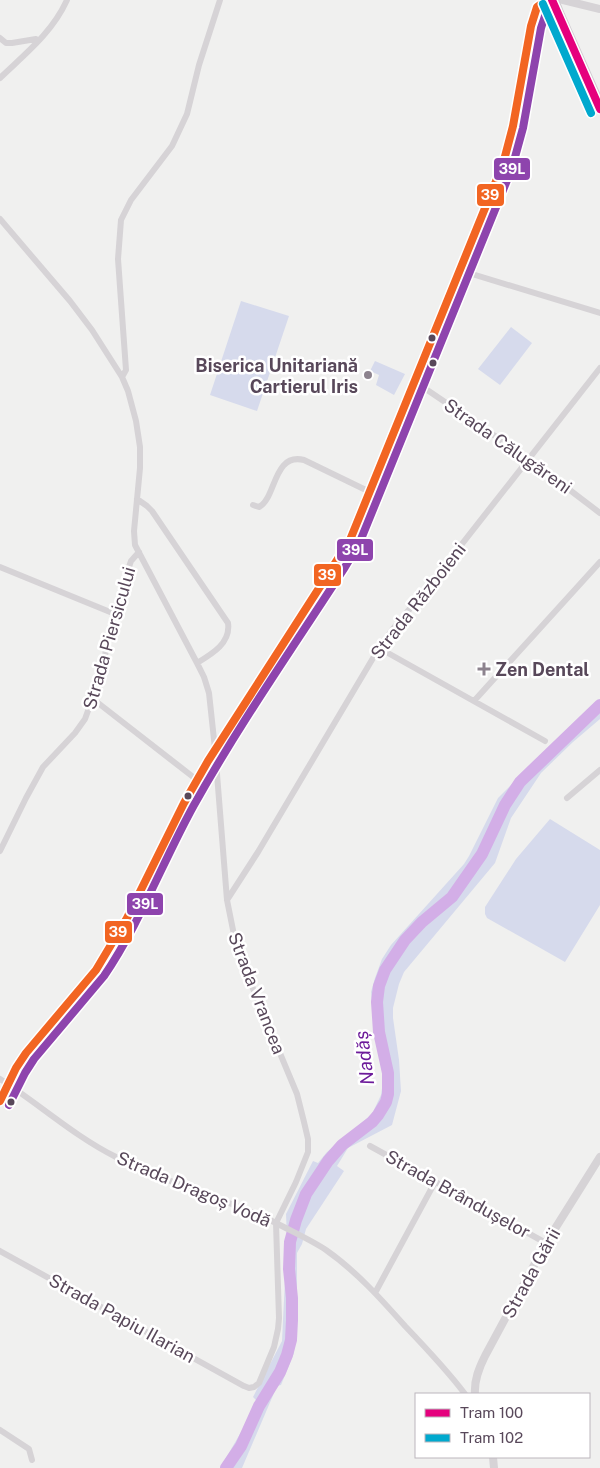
<svg xmlns="http://www.w3.org/2000/svg" width="600" height="1468" viewBox="0 0 600 1468" font-family="'Public Sans',sans-serif">
<style>
.green{fill:#d6daec}
.lines{fill:none;stroke-linecap:round;stroke-linejoin:round}
.river{stroke:#d3aee7;stroke-width:12}
.minor{stroke:#d6d3d6;stroke-width:6}
.tertiary{stroke:#d6d3d6;stroke-width:8}
.secondary{stroke:#d6d1d6;stroke-width:9}
.primary{stroke:#d1cbd1;stroke-width:10}
.bus-1-casing{stroke:#fff;stroke-width:11}
.bus-2-casing{stroke:#fff;stroke-width:11}
.bus-1{stroke:#f26522;stroke-width:8}
.bus-2{stroke:#8e44ad;stroke-width:8}
.tram-1-casing{stroke:#fff;stroke-width:11}
.tram-2-casing{stroke:#fff;stroke-width:11}
.tram-1{stroke:#e5007d;stroke-width:8}
.tram-2{stroke:#00a9ce;stroke-width:8}
.bus-dot{fill:#58485a;stroke:#fff;stroke-width:2}
.poi-dot{fill:#8d838e;stroke:#fff;stroke-width:2}
.labels{text-anchor:middle;dominant-baseline:central;stroke-width:5;stroke-linejoin:round;paint-order:stroke}
.poi-label{font-size:18px;font-weight:bold;fill:#58485a;stroke:#fff;text-anchor:end}
.street-label{font-size:18px;fill:#58485a;stroke:#fff}
.water-label{font-size:19px;font-style:italic;fill:#6d1b9a;stroke:#fff}
.line-badge{stroke:#fff;stroke-width:2}
.badge-label{font-size:14px;text-anchor:middle;font-weight:bold;fill:#fff}
</style>
<rect width="100%" height="100%" fill="#f0f0ef"/>
<!-- green -->
<path class="green" d="M 241,301 L 289,316 L 257,411 L 210,395 Z
M 511,327 L 532,343 L 500,385 L 478,369 Z
M 375,361 L 405,374 L 394,395 L 376,385 L 379,375 L 370,371 Z
M 600,701 L 600,719 L 573,742 L 541,773 L 511,818 L 495,863 L 404,972 L 399,984 L 393,1008 L 393,1018 L 399,1060 L 401,1091 L 392,1125 L 348,1148 L 337,1166 L 344,1171 L 306,1229 L 302,1244 L 297,1253 L 297,1313 L 294,1353 L 281,1385 L 277,1386 L 242,1468 L 220,1468 L 247,1422 L 257,1401 L 253,1397 L 282,1341 L 287,1239 L 286,1214 L 313,1161 L 318,1163 L 327,1152 L 372,1114 L 381,1095 L 384,1075 L 373,1020 L 371,992 L 375,978 L 382,959 L 391,945 L 464,864 L 469,856 L 498,798 L 553,743 Z
M 550,819 L 600,850 L 600,905 L 565,962 L 487,918 L 485,914 L 485,907 L 516,859 Z"/>
<g class="lines">
<!-- river -->
<path class="river" d="M 226,1468 L 241,1446 L 259,1406 L 280,1372 L 287,1355 L 291,1340 L 292,1320 L 292,1298 L 289,1269 L 290,1242 L 296,1220 L 306,1194 L 328,1161 L 342,1145 L 372,1122 L 378,1115 L 386,1102 L 388,1094 L 388,1073 L 379,1032 L 377,1002 L 379,986 L 385,970 L 405,940 L 422,922 L 452,897 L 482,854 L 505,805 L 520,782 L 600,705"/>
<!-- minor -->
<path class="minor" d="M 0,38 L 6,43 L 12,43 L 36,39 L 38,41
M 0,78 C 25,54 52,33 67,0
M 0,219 L 70,301 L 92,330 L 122,377 L 128,391 L 136,421 L 140,447 L 140,468 L 134,531 L 135,545 L 197,663 L 204,677 L 209,693 L 215,749 L 227,900 L 234,935 L 244,967 L 297,1094 L 304,1122 L 308,1139 L 308,1152 L 296,1182 L 276,1223 L 279,1318 L 278,1329 L 274,1347 L 259,1383 L 254,1387 L 249,1388 L 244,1386 L 0,1251
M 459,270 L 600,313
M 122,377 L 126,370 L 118,259 L 121,220 L 131,200 L 172,146 L 187,114 L 199,65 L 220,0
M 414,381 L 529,459 L 600,513
M 137,499 L 147,506 L 152,511 L 228,623 C 231,643 212,654 197,663
M 253,505 L 259,507 C 276,499 273,452 304,460 L 370,492
M 0,567 L 115,614
M 379,648 L 545,741
M 93,699 L 197,780
M 474,701 L 600,562
M 567,798 L 600,770
M 0,851 L 26,798 L 43,767 L 75,733 L 85,719 L 102,672 L 107,644 L 122,587 L 131,561 L 139,552
M 227,900 L 258,852 L 379,648 L 392,630 L 429,586 L 600,368
M 0,1079 C 39,1104 74,1136 116,1157 C 167,1184 225,1198 276,1223 C 293,1232 311,1240 326,1250 C 356,1271 381,1299 405,1326 C 426,1348 447,1370 465,1394
M 370,1146 L 546,1243
M 375,1293 L 435,1182
M 0,1430 L 29,1449 L 32,1460"/>
<!-- tertiary -->
<path class="tertiary" d="M 563,0 L 600,9
M 475,1394 C 474,1380 479,1368 485,1356 L 546,1243 L 600,1157
M 493,1457 L 494,1468"/>
<!-- secondary -->
<path class="secondary" d="M 0,1101 L 16,1068 L 26,1053 L 96,970 L 105,956 L 127,918 L 184,803 L 208,761 L 337,562 L 350,540 L 360,518 L 426,351 L 503,164 L 513,126 L 531,26 L 537,7 L 547,0"/>
<!-- primary -->
<path class="primary" d="M 554,0 L 560,15 L 600,105"/>
<!-- bus-1 casing -->
<g class="bus-1-casing">
<path id="bus-1" d="M 0,1101 L 16,1068 L 26,1053 L 96,970 L 127,918 L 184,803 L 208,761 L 350,540 L 503,164 L 513,126 L 531,26 L 537,7 L 547,0"/>
</g>
<!-- bus-2 casing -->
<g class="bus-2-casing">
<path id="bus-2" d="M 9,1105 L 25,1073 L 34,1059 L 104,976 C 140,923 163,861 194,805 C 240,723 294,646 345,567 L 359,544 L 512,168 L 523,128 L 541,28 L 546,13 L 553,8"/>
</g>
<!-- bus-1 -->
<use href="#bus-1" class="bus-1"/>
<!-- bus-2 -->
<use href="#bus-2" class="bus-2"/>
<!-- tram-1 casing -->
<g class="tram-1-casing">
<path id="tram-1" d="M 552,0 L 600,109"/>
</g>
<!-- tram-2 casing -->
<g class="tram-2-casing">
<path id="tram-2" d="M 543,4 L 591,113"/>
</g>
<!-- tram-1 -->
<use href="#tram-1" class="tram-1"/>
<!-- tram-2 -->
<use href="#tram-2" class="tram-2"/>
</g>
<!-- markers -->
<g class="bus-dot">
<circle cx="432" cy="338" r="4.5"/>
<circle cx="433" cy="363" r="4.5"/>
<circle cx="188" cy="796" r="4.5"/>
<circle cx="11" cy="1102" r="4.5"/>
</g>
<g class="poi-dot">
<circle cx="368" cy="375" r="5"/>
<path d="M481.5 661.5h5v5h5v5h-5v5h-5v-5h-5v-5h5z"/>
</g>
<g class="labels">
<!-- poi labels -->
<g class="poi-label">
<text x="358" y="365">Biserica Unitariană<tspan x="358" dy="21">Cartierul Iris</tspan></text>
<text x="495" y="669" text-anchor="start">Zen Dental</text>
</g>
<!-- street labels -->
<g class="street-label">
<text transform="translate(508 446) rotate(35)">Strada Călugăreni</text>
<text transform="translate(418 601) rotate(-52)">Strada Războieni</text>
<text transform="translate(109 638) rotate(-74)">Strada Piersicului</text>
<text transform="translate(257 993) rotate(69)">Strada Vrancea</text>
<text transform="translate(194 1189) rotate(23)">Strada Dragoș Vodă</text>
<text transform="translate(458 1194) rotate(29)">Strada Brândușelor</text>
<text transform="translate(531 1273) rotate(-61)">Strada Gării</text>
<text transform="translate(122 1318) rotate(29)">Strada Papiu Ilarian</text>
</g>
<!-- water labels -->
<g class="water-label">
<text transform="translate(364 1058) rotate(-97)">Nadăș</text>
</g>
</g>
<g class="line-badge">
<rect x="493" y="157" width="38" height="24" rx="5" fill="#8e44ad"/>
<rect x="476" y="183" width="29" height="24" rx="5" fill="#f26522"/>
<rect x="336" y="538" width="38" height="24" rx="5" fill="#8e44ad"/>
<rect x="313" y="563" width="29" height="24" rx="5" fill="#f26522"/>
<rect x="126" y="892" width="38" height="24" rx="5" fill="#8e44ad"/>
<rect x="104" y="920" width="29" height="24" rx="5" fill="#f26522"/>
</g>
<g class="badge-label">
<text x="512" y="174">39L</text>
<text x="490" y="200">39</text>
<text x="355" y="555">39L</text>
<text x="327" y="580">39</text>
<text x="145" y="909">39L</text>
<text x="118" y="937">39</text>
</g>
<!-- legend -->
<rect x="415" y="1393" width="175" height="65" fill="#ffffff" stroke="#bcb6bd"/>
<rect x="425" y="1409" width="25" height="8" fill="#e5007d" stroke="#bcb6bd"/>
<text x="460" y="1418" font-size="15" fill="#58485a">Tram 100</text>
<rect x="425" y="1434" width="25" height="8" fill="#00a9ce" stroke="#bcb6bd"/>
<text x="460" y="1443" font-size="15" fill="#58485a">Tram 102</text>
</svg>
